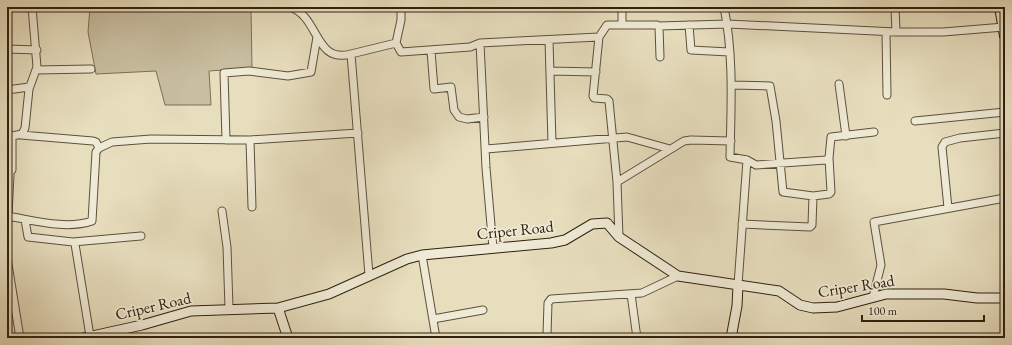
<svg xmlns="http://www.w3.org/2000/svg" width="1012" height="345" viewBox="0 0 1012 345" font-family="'EB Garamond',serif">
<style>
.green{fill:#c8bea0;stroke:#7c6f58}
.lines{fill:none;stroke-linecap:round;stroke-linejoin:round}
.street-casing{stroke:#5e503c;stroke-width:9}
.secondary-casing{stroke:#312010;stroke-width:11}
.primary-casing{stroke:#312010;stroke-width:12}
.street{stroke:#efead5;stroke-width:7}
.secondary{stroke:#efead5;stroke-width:9}
.primary{stroke:#e7debe;stroke-width:10}
.labels{text-anchor:middle;dominant-baseline:central;stroke-width:3.5;stroke-linejoin:round;paint-order:stroke}
.street-label{font-size:16px;fill:#312010;stroke:#efead5}
</style>
<rect width="100%" height="100%" fill="#e7debe"/>
<filter id="stains"><feTurbulence type="fractalNoise" baseFrequency=".005" numOctaves="4"/><feColorMatrix values="0 0 0 0 .2 0 0 0 0 .09 0 0 0 0 .02 0 0 0 .5 -.17"/></filter>
<radialGradient id="worn" r=".72"><stop offset=".6" stop-color="#630" stop-opacity="0"/><stop offset="1" stop-color="#630" stop-opacity=".3"/></radialGradient>
<!-- green -->
<path class="green" d="M 90,7 L 235,7 L 251,9 L 252,68 L 209,71 L 211,105 L 165,105 L 156,71 L 96,74 L 88,32 Z"/>
<g class="lines">
<!-- street casing -->
<g class="street-casing">
<path id="street" d="M 290,7 C 320,17 314,64 351,54
M 401,7 L 401,20 L 396,43 L 401,52 L 470,47 L 480,43 L 599,37 L 593,96 L 594,98 L 607,99 L 609,101 L 617,182 L 619,237
M 622,7 L 622,25
M 724,7 C 734,56 731,107 730,157 L 747,160 L 738,285
M 895,7 L 896,32
M 300,10 L 308,7
M 689,25 L 691,50 L 729,52
M 658,26 L 728,24 L 896,32 L 943,32 L 1004,27
M 886,32 L 887,95
M 599,37 L 607,25 L 657,25 L 659,27 L 660,57
M 549,40 L 552,143
M 480,43 L 486,168 L 493,248
M 7,49 L 37,50
M 431,51 L 434,89 L 451,87 L 454,110 L 459,117 L 467,119 L 484,117
M 36,70 L 91,69
M 550,71 L 596,72
M 839,84 L 846,136
M 732,85 L 770,86 L 776,121 L 783,192 L 813,196 L 812,225 L 810,227 L 742,224
M 7,90 L 29,87
M 915,121 L 1005,112
M 21,135 L 93,141 L 96,142 L 99,148
M 7,137 L 22,134 L 25,128 L 29,89 L 37,67 L 32,7
M 226,140 L 224,73 L 249,71 L 288,76 L 311,72 L 317,37
M 250,140 L 252,207
M 486,149 L 627,137 L 670,149
M 747,160 L 756,165 L 826,160 L 829,158 L 831,137 L 874,132
M 7,174 L 12,170 L 12,136
M 617,182 L 684,141 L 691,140 L 731,141
M 813,196 L 829,194 L 831,192 L 829,158
M 948,208 L 942,147 L 945,142 L 960,138 L 1005,133
M 222,211 L 227,247 L 229,308
M 7,216 C 33,220 66,230 92,221 L 96,152 L 99,148 L 112,142 L 151,139 L 250,140 L 358,133
M 8,216 L 10,174
M 25,220 L 28,237 L 73,242 L 75,244 L 90,336
M 73,242 L 141,236
M 422,255 L 436,338
M 7,258 L 20,338
M 369,275 L 351,54 L 396,43
M 631,294 L 637,338
M 873,297 L 881,265 L 874,222 L 1005,198
M 433,319 L 483,310
M 545,338 L 547,335 L 548,303 L 551,299 L 642,293 L 678,276"/>
</g>
<!-- secondary casing -->
<g class="secondary-casing">
<path id="secondary" d="M 278,308 L 288,338
M 83,338 L 142,325 L 191,311 L 278,308 L 329,294 L 407,259 L 422,255 L 551,243 L 565,240 L 592,224 L 607,223 L 619,237 L 678,276 L 779,291 L 800,305 L 813,308 L 837,307 L 886,294 L 944,294 L 977,298 L 1005,298
M 731,338 L 737,306 L 738,285"/>
</g>
<!-- primary casing -->
<g class="primary-casing">
<path id="primary" d="M 1000,7 L 1005,36"/>
</g>
<!-- street -->
<use href="#street" class="street"/>
<!-- secondary -->
<use href="#secondary" class="secondary"/>
<!-- primary -->
<use href="#primary" class="primary"/>
</g>
<g class="labels">
<!-- street labels -->
<g class="street-label">
<text transform="translate(515 230) rotate(-6)">Criper Road</text>
<text transform="translate(856 286) rotate(-9)">Criper Road</text>
<text transform="translate(153 306) rotate(-13)">Criper Road</text>
</g>
</g>
<!-- margin -->
<rect width="1012" height="345" fill="none" stroke="#e7debe" stroke-width="24"/>
<rect x="8" y="8" width="996" height="329" fill="none" stroke="#312010" stroke-width="2"/>
<rect x="12" y="12" width="988" height="321" fill="none" stroke="#312010"/>
<!-- scale -->
<path d="M862 315v6h122v-6" fill="none" stroke="#312010" stroke-width="2"/>
<text x="868" y="315" font-size="12" fill="#312010" stroke="#efead5" stroke-width="3" paint-order="stroke">100 m</text>
<rect width="100%" height="100%" filter="url(#stains)"/>
<rect width="100%" height="100%" fill="url(#worn)"/>
</svg>
